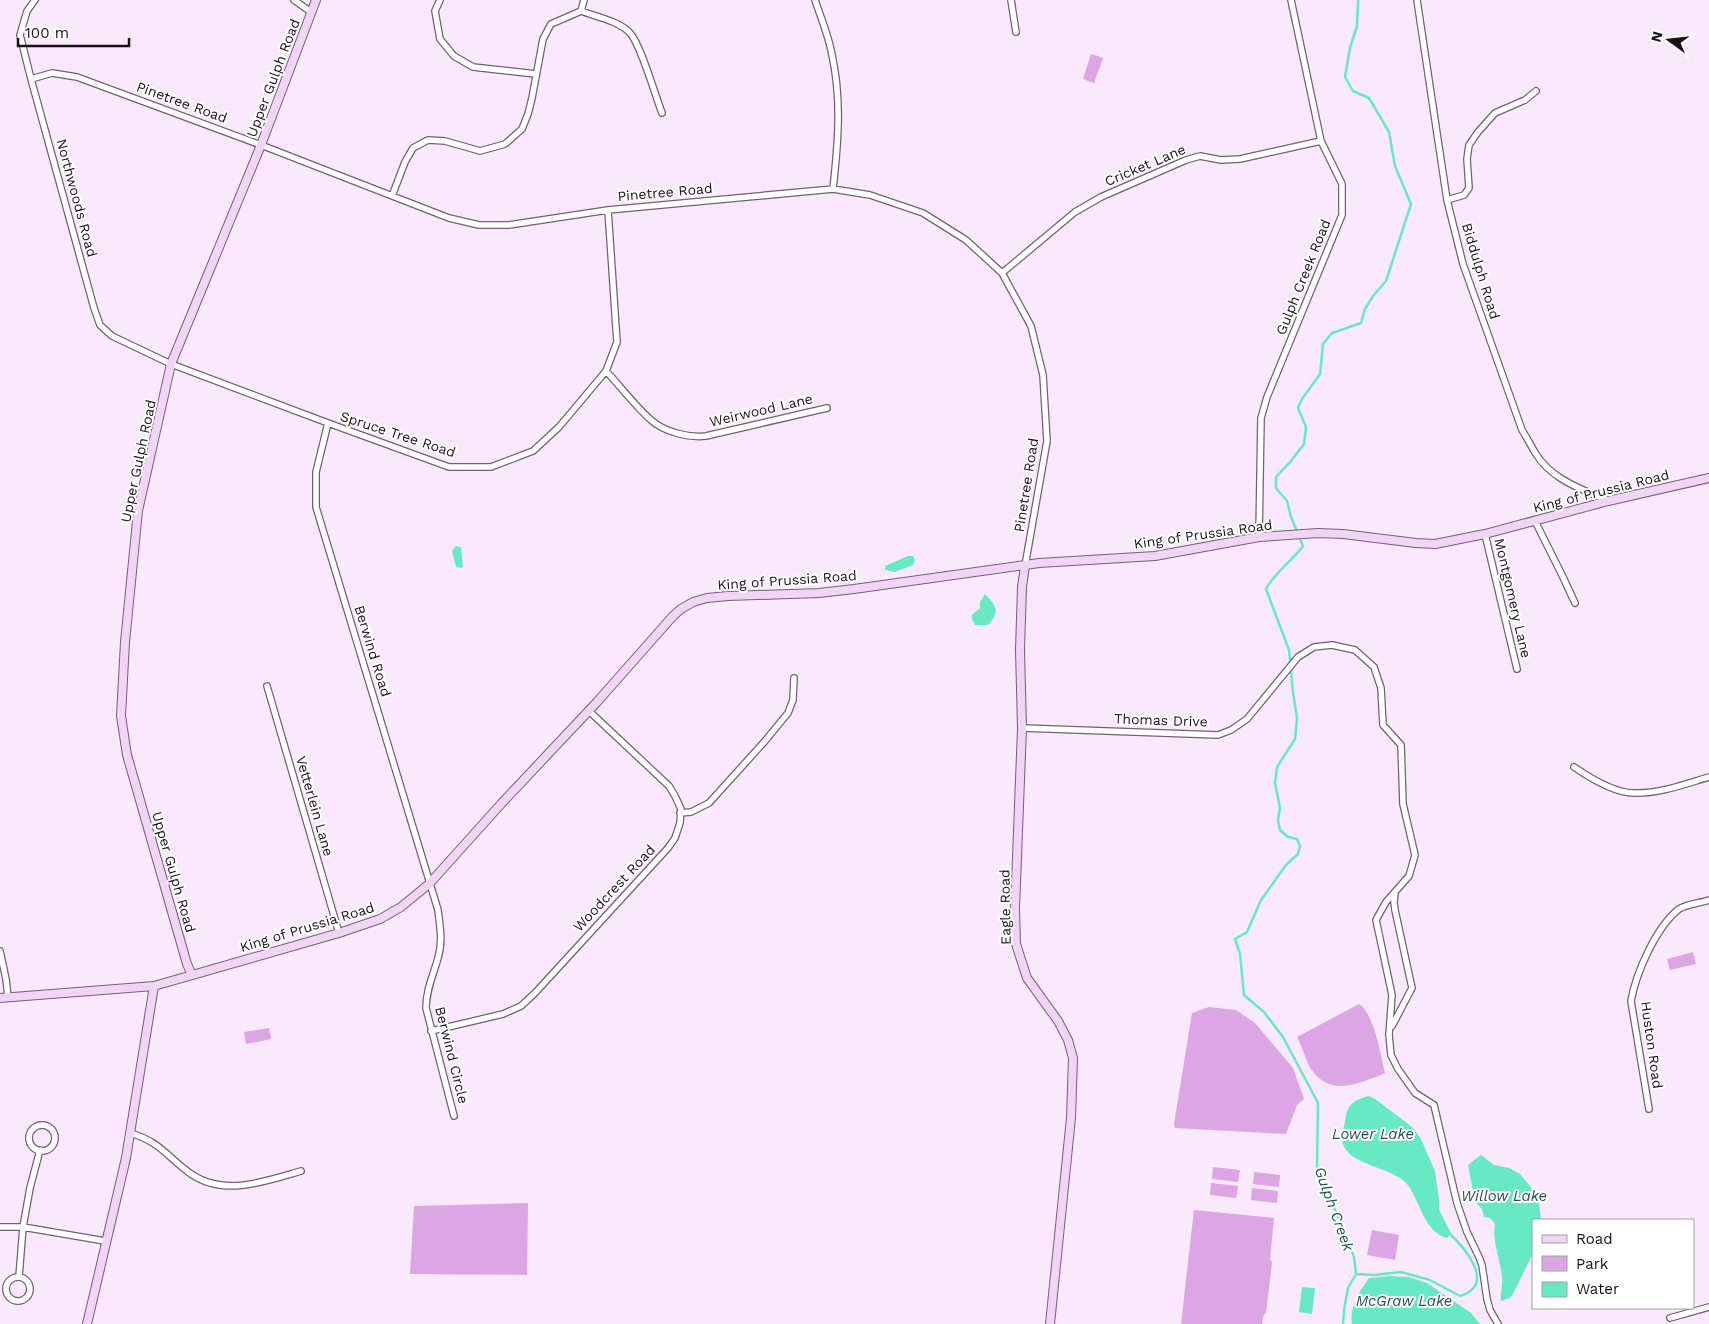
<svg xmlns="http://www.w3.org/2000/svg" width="1709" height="1324" viewBox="0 0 1709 1324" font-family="'Work Sans',sans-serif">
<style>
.green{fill:#dba6e3}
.water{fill:#67e9c4}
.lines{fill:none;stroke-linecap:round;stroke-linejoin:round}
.stream{stroke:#67e9c4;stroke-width:2.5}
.street-casing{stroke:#716173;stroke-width:8}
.secondary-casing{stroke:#716173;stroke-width:10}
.street{stroke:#fff;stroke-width:5.5}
.secondary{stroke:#f0d6f4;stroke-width:8}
.labels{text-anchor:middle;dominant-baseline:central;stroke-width:4;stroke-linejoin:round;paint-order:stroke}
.street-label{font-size:14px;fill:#191219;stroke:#fff}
.water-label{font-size:15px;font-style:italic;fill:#1f5546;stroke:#fff}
</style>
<rect width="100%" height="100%" fill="#fae8fd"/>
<!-- green -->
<path class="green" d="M 1091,54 L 1103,58 L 1094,83 L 1083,79 Z
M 1693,952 L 1696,964 L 1670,970 L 1667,959 Z
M 1359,1004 C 1374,1013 1381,1056 1385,1073 C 1360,1083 1331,1098 1311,1069 C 1306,1061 1302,1046 1297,1037 Z
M 1209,1007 L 1236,1010 L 1255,1023 L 1293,1068 L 1304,1099 L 1297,1105 L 1286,1134 L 1175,1128 L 1174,1124 L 1192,1013 Z
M 269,1028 L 271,1039 L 246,1044 L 244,1032 Z
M 1213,1167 L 1240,1170 L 1238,1182 L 1212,1179 Z
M 1254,1172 L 1280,1175 L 1279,1187 L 1253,1184 Z
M 1211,1183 L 1238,1186 L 1236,1198 L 1210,1195 Z
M 1252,1188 L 1278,1191 L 1277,1203 L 1251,1200 Z
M 528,1203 L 527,1275 L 410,1274 L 414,1206 Z
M 1194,1210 L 1274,1218 L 1270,1259 L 1272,1262 L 1266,1313 L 1263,1316 L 1262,1324 L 1181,1324 Z
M 1372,1230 L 1399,1235 L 1395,1260 L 1367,1255 Z"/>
<!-- water -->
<path class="water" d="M 456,546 L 461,547 L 463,566 L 461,568 L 456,567 L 452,551 Z
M 908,556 L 913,556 L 915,560 L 913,565 L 895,572 L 885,570 L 885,566 Z
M 985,594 C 996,606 1001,611 988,625 L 975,625 L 972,619 L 972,615 L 980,608 L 980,602 Z
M 1369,1096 L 1375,1099 L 1403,1120 L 1413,1128 L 1421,1139 L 1435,1171 L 1439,1199 L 1439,1210 L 1451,1233 L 1447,1238 C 1423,1231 1421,1202 1407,1184 C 1393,1167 1350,1166 1343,1144 C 1341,1137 1344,1129 1345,1121 C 1347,1105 1353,1100 1369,1096 Z
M 1481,1155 L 1494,1165 L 1509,1168 L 1520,1174 L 1530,1186 L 1539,1203 L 1541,1220 L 1533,1220 L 1533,1253 L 1514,1292 L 1510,1298 L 1501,1301 C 1500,1293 1503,1285 1502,1277 C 1500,1258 1492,1242 1495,1224 L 1490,1218 L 1484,1217 L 1482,1209 L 1477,1204 L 1474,1196 L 1468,1165 Z
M 1389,1276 L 1409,1277 L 1427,1283 L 1471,1313 L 1480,1324 L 1352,1324 C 1349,1307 1360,1291 1369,1278 Z
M 1302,1287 L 1315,1288 L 1312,1314 L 1299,1312 Z"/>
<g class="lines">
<!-- stream -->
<path class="stream" d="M 1356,1274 L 1374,1275 L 1401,1272 L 1430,1280 L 1460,1296 C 1497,1285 1465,1248 1449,1233
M 1343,1324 L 1344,1310 L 1348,1288 L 1356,1274 L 1354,1257 L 1347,1239 L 1317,1167 L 1318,1103 L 1283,1037 L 1264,1012 L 1244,995 L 1240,954 L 1235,939 L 1247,932 L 1261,900 L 1286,865 L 1298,854 L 1300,846 L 1297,839 L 1288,837 L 1280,830 L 1278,820 L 1280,808 L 1275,783 L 1277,767 L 1295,739 L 1297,718 L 1293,692 L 1289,650 L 1266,589 C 1275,572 1292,561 1303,546 L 1291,517 L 1287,501 L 1276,488 L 1276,477 L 1291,461 L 1304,444 L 1306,427 L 1298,408 L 1302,399 L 1320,374 L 1323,344 L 1332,333 L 1361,323 L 1365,309 L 1373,296 L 1386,281 L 1411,204 L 1395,166 L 1389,132 L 1369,98 L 1353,91 L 1345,77 L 1350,48 L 1357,26 L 1358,0"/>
<!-- street casing -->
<g class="street-casing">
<path id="street" d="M 35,0 L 27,11 L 20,35 L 31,79 L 94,308 L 100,325 L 112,336 L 171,364 L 328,423 L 449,467 L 491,467 L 533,451 L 559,427 L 606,371 L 617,342 L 608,210
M 294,0 L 311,12
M 440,0 L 435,11 L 440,39 L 454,56 L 473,67 L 536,74
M 815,0 C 821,18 829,37 832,55 C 842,100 838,144 833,189
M 1011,0 L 1016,32
M 1417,0 L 1447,200 L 1463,264 L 1522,430 C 1527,438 1531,446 1536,454 C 1552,480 1582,489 1608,501
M 581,11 C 597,17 619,21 630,33 C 641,45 655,95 662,113
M 31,79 L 52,73 L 77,77 L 261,145 L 449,218 L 479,225 L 509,225 L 608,210 L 833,189 L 870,195 L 923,213 L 966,240 L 1002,273 L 1031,326 L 1043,375 L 1047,441 L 1025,566
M 392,196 L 405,162 L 413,148 L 428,140 L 445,141 L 480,151 L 505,144 L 522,129 L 528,114 L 532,98 L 543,39 L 551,24 L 581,11 L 584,0
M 1447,200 L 1464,195 L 1469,188 L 1467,159 L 1469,145 L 1478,132 L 1495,113 L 1525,100 L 1536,91
M 1002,273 L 1075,212 L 1101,197 L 1186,160 L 1200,156 L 1221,160 L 1240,159 L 1321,141
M 606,371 C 621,387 635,406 651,420 C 664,432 689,438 706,436 L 827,408
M 328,423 L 316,472 L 316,507 L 438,910 C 440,927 443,942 438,958 C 433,976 426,990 426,1008 L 454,1116
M 1535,521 L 1562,575 L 1575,603
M 1485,534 L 1517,669
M 1259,537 L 1261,418 L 1267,397 L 1342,215 L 1342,184 L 1321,141 L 1291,0
M 267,686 L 339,933
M 1022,728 L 1218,735 L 1231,730 L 1247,719 L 1298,657 L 1314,647 L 1332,645 L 1355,650 L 1374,667 L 1381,688 L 1383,725 L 1401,745 L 1403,804 L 1415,855 L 1409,876 L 1386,902 L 1376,920 L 1392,995 L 1389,1035 L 1391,1055 L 1398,1069 L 1415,1093 L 1434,1105 L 1457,1203 L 1467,1232 L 1479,1257 L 1482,1265 L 1487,1299 L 1490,1310 L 1498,1324
M 1574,767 C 1590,778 1614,793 1634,793 C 1659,794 1685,784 1709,777
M 680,813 L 691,812 L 709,803 L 765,741 L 788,713 L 793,700 L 794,678
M 0,951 L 6,979 L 8,997
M 1392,1026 L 1412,988 L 1395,910 L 1394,902 L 1395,893
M 431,1031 L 503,1014 L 521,1006 L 535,993 L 668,848 L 675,838 L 680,823 L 681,809 L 675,796 L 669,786 L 589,711
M 1649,1109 L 1631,1001 C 1636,973 1656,927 1679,909 C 1687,904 1700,903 1709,900
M29 1138a13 13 0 1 1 26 0a13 13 0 1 1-26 0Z
M 130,1133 C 158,1141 165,1154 187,1171 C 221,1198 263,1182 301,1171
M 0,1227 L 23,1227 L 105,1241
M6 1289a12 12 0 1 1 24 0a12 12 0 1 1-24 0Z
M 19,1277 L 23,1227 L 30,1188 L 40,1150
M 1670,1318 L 1709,1307"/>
</g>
<!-- secondary casing -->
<g class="secondary-casing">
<path id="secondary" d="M 1025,566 L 1022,587 L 1020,650 L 1022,728 L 1015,909 L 1016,944 L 1027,978 L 1058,1021 L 1068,1040 L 1073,1058 L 1071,1118 L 1050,1324
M 192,975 L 187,964 L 127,755 L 121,716 L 125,642 L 138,511 L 171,364 L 261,145 L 316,0
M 0,998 L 154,986 L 339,933 L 380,919 L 401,907 L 429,884 L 501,804 L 597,702 L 673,616 L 681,609 L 693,602 L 707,598 L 728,596 L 819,593 L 854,589 L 1039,563 L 1155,556 L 1259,537 L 1318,533 L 1343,534 L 1416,543 L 1435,544 L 1485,534 L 1608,501 L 1709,478
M 87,1324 L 126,1158 L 154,986"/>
</g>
<!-- street -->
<use href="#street" class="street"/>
<!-- secondary -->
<use href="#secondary" class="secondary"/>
</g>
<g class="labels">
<!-- street labels -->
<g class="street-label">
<text transform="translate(273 78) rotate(-69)">Upper Gulph Road</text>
<text transform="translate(182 102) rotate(20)">Pinetree Road</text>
<text transform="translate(1145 165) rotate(-23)">Cricket Lane</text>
<text transform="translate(665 192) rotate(-5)">Pinetree Road</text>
<text transform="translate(77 198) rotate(75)">Northwoods Road</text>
<text transform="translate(1481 271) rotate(73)">Biddulph Road</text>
<text transform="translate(1303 277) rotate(-68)">Gulph Creek Road</text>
<text transform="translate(761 410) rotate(-13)">Weirwood Lane</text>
<text transform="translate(398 434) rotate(18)">Spruce Tree Road</text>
<text transform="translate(138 461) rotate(-78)">Upper Gulph Road</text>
<text transform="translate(1026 485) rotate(-81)">Pinetree Road</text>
<text transform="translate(1601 491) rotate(-14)">King of Prussia Road</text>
<text transform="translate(1203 534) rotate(-8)">King of Prussia Road</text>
<text transform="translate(787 580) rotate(-4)">King of Prussia Road</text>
<text transform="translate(1513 598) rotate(77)">Montgomery Lane</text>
<text transform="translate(373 651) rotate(73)">Berwind Road</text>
<text transform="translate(1161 720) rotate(2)">Thomas Drive</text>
<text transform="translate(315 806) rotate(74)">Vetterlein Lane</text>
<text transform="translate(174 872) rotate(74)">Upper Gulph Road</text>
<text transform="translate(614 888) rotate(-47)">Woodcrest Road</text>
<text transform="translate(1005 907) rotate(-91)">Eagle Road</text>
<text transform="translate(307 927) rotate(-17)">King of Prussia Road</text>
<text transform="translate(1652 1045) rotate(82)">Huston Road</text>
<text transform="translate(452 1055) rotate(76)">Berwind Circle</text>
</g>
<!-- water labels -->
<g class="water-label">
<text x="1373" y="1134">Lower Lake</text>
<text x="1504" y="1196">Willow Lake</text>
<text transform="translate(1334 1209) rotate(70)">Gulph Creek</text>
<text x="1404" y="1301">McGraw Lake</text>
</g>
</g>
<!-- legend -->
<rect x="1532" y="1219" width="162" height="90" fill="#ffffff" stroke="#a3a0a3"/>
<rect x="1542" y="1235" width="25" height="8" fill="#f0d6f4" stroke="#a3a0a3"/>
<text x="1576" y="1244" font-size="15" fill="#191219">Road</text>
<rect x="1542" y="1256" width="25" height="15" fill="#dba6e3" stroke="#a3a0a3"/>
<text x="1576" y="1269" font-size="15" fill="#191219">Park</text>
<rect x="1542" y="1282" width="25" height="15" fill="#67e9c4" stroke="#a3a0a3"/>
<text x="1576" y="1294" font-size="15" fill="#191219">Water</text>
<!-- north arrow -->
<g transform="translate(1669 40) rotate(285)" stroke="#ffffff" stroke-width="4" paint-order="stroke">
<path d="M0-4L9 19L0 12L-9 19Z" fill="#191219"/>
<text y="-8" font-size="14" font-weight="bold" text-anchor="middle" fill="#191219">N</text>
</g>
<!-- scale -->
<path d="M18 38v8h111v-8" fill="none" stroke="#191219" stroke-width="2.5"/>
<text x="25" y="38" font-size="15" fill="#191219" stroke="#ffffff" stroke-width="4" paint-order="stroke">100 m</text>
</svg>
